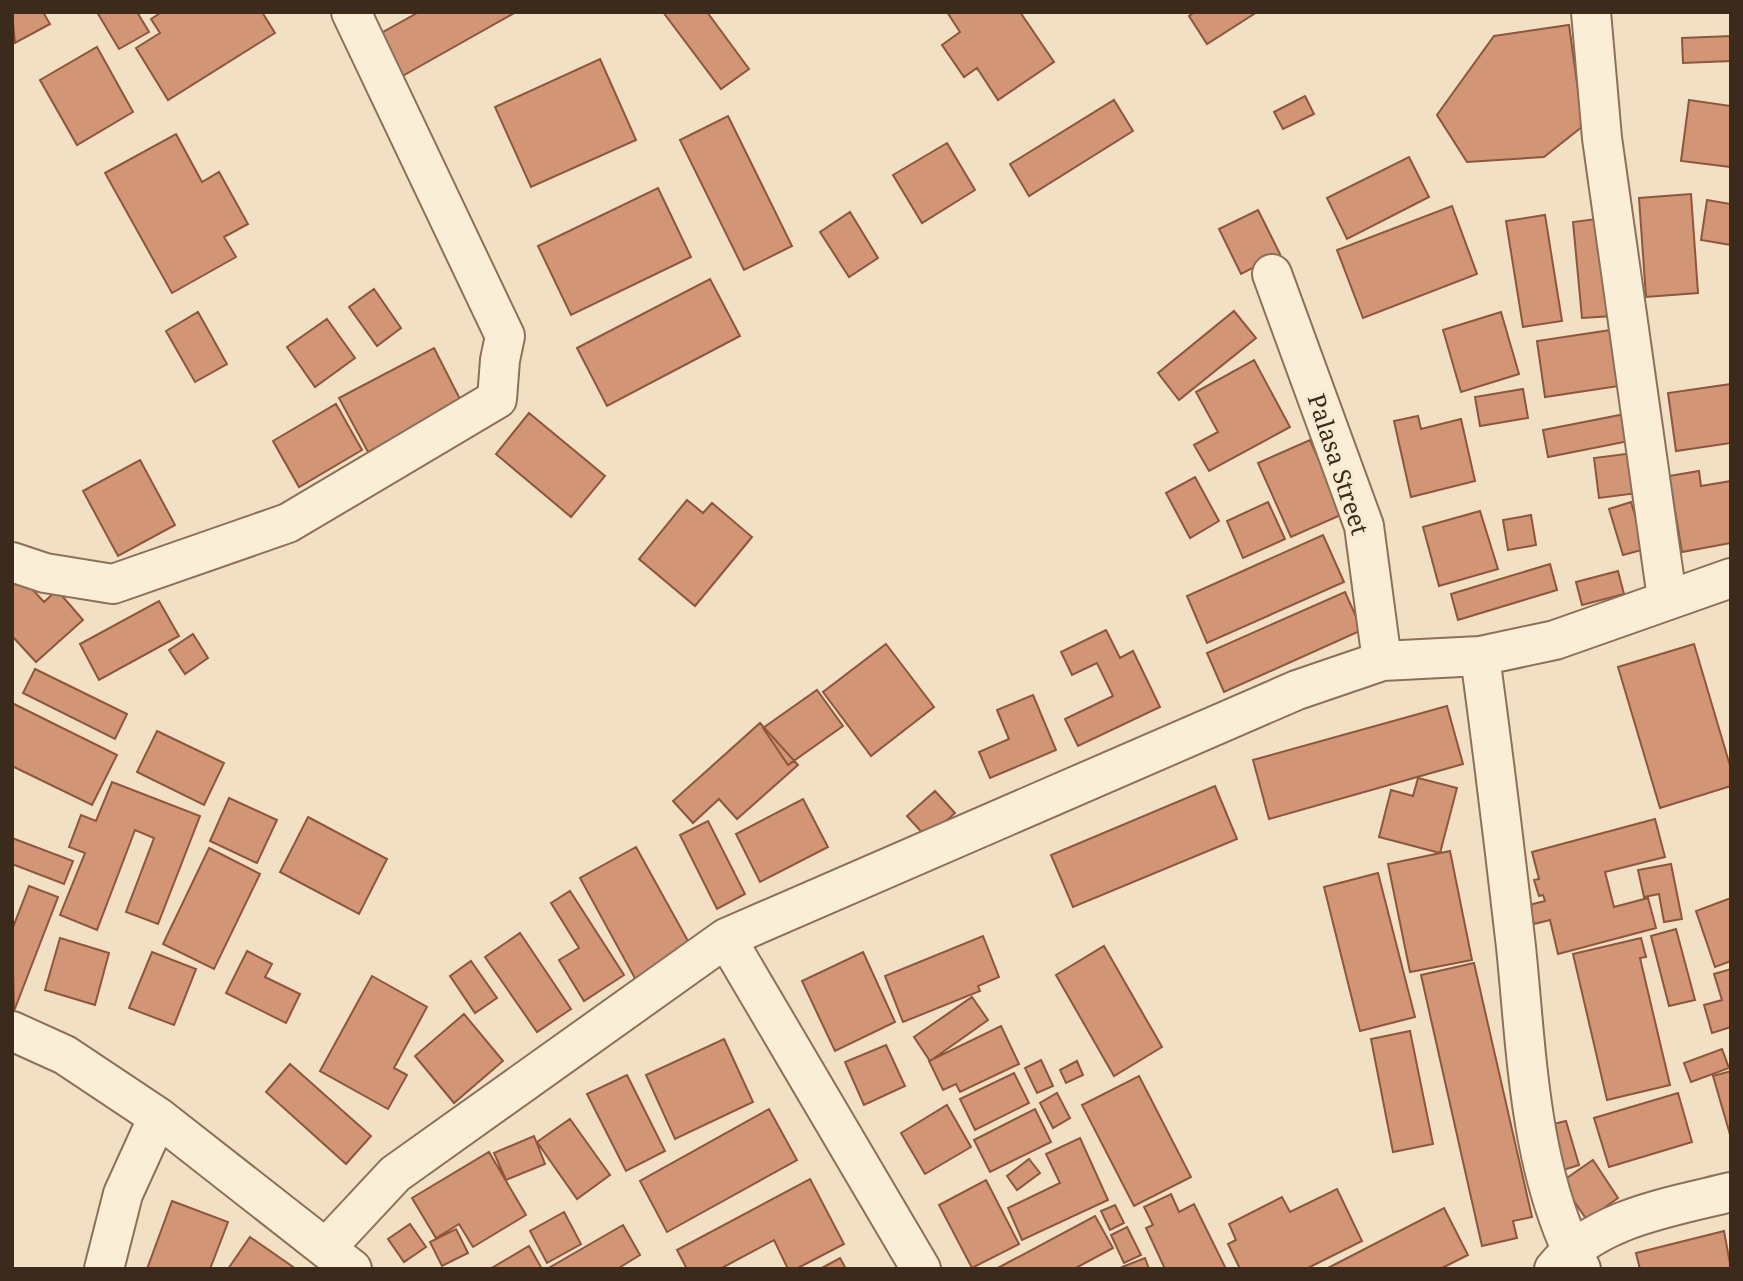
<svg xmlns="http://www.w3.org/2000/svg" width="1743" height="1281" viewBox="0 0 1743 1281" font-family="'Noto Serif',serif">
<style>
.building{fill:#d29576;stroke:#8e563c;stroke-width:2}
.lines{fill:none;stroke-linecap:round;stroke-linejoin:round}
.minor-casing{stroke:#8d7058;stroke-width:42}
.minor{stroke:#fbeed7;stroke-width:38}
.labels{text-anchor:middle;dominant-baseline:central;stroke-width:7;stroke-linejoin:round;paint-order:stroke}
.street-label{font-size:24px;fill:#3c2a1d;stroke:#f8ebd3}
</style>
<rect width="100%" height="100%" fill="#f1e0c3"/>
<!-- building -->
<path class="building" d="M 12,12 L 43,12 L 50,24 L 15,43 Z
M 97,12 L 137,12 L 149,32 L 119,49 Z
M 162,12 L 262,12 L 275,33 L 168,100 L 136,48 L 160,33 L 151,19 Z
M 419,12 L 516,12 L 399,78 L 376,36 Z
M 663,12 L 707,12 L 749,69 L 721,89 Z
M 947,12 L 1020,12 L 1054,62 L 998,100 L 977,68 L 964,77 L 942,45 L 960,32 Z
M 1195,12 L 1257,12 L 1207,44 L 1189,16 Z
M 1569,25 L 1583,126 L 1544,157 L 1467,162 L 1437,115 L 1494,36 Z
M 1731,36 L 1731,61 L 1683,63 L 1682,38 Z
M 97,47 L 133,112 L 77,145 L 40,80 Z
M 600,59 L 636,140 L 531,187 L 495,107 Z
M 1305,96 L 1314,114 L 1283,129 L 1274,112 Z
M 1114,100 L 1133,131 L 1029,196 L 1010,164 Z
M 1689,100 L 1731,106 L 1731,167 L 1681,161 Z
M 728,116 L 792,246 L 744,270 L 680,140 Z
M 176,134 L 202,182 L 219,172 L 248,224 L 224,237 L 236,257 L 172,293 L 105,173 Z
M 947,143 L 975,190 L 922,223 L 893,175 Z
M 1409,157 L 1429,197 L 1347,239 L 1327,198 Z
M 658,188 L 691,257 L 571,315 L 538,246 Z
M 1691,194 L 1698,293 L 1646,297 L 1639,198 Z
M 1707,200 L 1731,204 L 1731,245 L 1701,240 Z
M 1452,206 L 1477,274 L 1363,318 L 1337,250 Z
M 1258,210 L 1280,254 L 1241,274 L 1219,229 Z
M 850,212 L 878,258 L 849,277 L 820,232 Z
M 1545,215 L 1562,321 L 1523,327 L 1506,221 Z
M 1604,218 L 1613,316 L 1582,318 L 1573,222 Z
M 710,279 L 740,336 L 607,406 L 577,348 Z
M 374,289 L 401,328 L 377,346 L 349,307 Z
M 1234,311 L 1256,338 L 1179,400 L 1158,373 Z
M 198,312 L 227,364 L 195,382 L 166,331 Z
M 1501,312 L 1519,374 L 1461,392 L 1443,330 Z
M 327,319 L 355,358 L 315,387 L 287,347 Z
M 1611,330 L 1619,386 L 1545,397 L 1537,341 Z
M 434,348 L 462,403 L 368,452 L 339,398 Z
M 1254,360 L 1290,427 L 1209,471 L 1194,445 L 1218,432 L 1196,392 Z
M 1731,384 L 1731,443 L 1676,451 L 1668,393 Z
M 1523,389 L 1528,418 L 1480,426 L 1475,397 Z
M 336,404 L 362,450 L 299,487 L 273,441 Z
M 529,413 L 605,476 L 571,517 L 496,454 Z
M 1625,414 L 1629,441 L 1548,457 L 1543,430 Z
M 1418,416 L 1421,429 L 1461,419 L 1475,481 L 1411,497 L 1394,421 Z
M 1310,440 L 1343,514 L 1291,537 L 1258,463 Z
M 1633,453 L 1638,493 L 1599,498 L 1594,458 Z
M 140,460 L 175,525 L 118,556 L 83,491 Z
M 1699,471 L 1701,486 L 1731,481 L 1731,543 L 1682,552 L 1669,476 Z
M 1195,477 L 1219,521 L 1190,538 L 1166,493 Z
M 687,500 L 703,513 L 712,503 L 752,537 L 695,606 L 639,559 Z
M 1268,502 L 1285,539 L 1243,558 L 1227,521 Z
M 1631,502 L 1645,549 L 1623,555 L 1609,509 Z
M 1480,511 L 1498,569 L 1439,586 L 1423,527 Z
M 1531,515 L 1536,545 L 1508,550 L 1503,520 Z
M 1323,535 L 1344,582 L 1207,643 L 1187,596 Z
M 1550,564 L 1557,590 L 1458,620 L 1451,594 Z
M 1618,571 L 1624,594 L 1582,605 L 1576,582 Z
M 22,578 L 44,602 L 57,590 L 83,620 L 36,662 L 12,636 L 12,586 Z
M 1345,592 L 1362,630 L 1224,692 L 1207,653 Z
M 159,601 L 179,636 L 99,680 L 80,644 Z
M 1106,630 L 1120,658 L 1133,651 L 1160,707 L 1078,746 L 1065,719 L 1113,696 L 1097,663 L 1072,675 L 1061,652 Z
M 193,634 L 208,658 L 185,674 L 169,650 Z
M 886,644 L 934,707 L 871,756 L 823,692 Z
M 1694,644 L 1731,769 L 1731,786 L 1660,808 L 1618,667 Z
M 35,669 L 127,714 L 115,739 L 23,693 Z
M 817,690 L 843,726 L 788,765 L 763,728 Z
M 1033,695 L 1056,750 L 990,778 L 979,752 L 1009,739 L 997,710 Z
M 12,703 L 117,755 L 92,805 L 12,766 Z
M 1447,706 L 1463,764 L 1269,819 L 1253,760 Z
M 760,723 L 798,765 L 737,819 L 719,799 L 693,823 L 673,801 Z
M 157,731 L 224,763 L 204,805 L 137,772 Z
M 1418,778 L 1457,788 L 1440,853 L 1379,837 L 1391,790 L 1413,796 Z
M 112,782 L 200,816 L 158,924 L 126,912 L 154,838 L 135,830 L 97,930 L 60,915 L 85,853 L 69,847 L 81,815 L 96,821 Z
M 1215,786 L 1237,839 L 1073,907 L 1051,855 Z
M 935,791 L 955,813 L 927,838 L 907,816 Z
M 229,798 L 277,820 L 257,863 L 210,841 Z
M 803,799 L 828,847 L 760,882 L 736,834 Z
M 308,817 L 387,859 L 359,914 L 280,872 Z
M 1655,819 L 1665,857 L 1605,872 L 1614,907 L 1648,898 L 1656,928 L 1558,954 L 1550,920 L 1534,924 L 1529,905 L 1545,901 L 1543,895 L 1539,896 L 1534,880 L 1539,879 L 1532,852 Z
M 708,821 L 745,894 L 717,909 L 680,835 Z
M 12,838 L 73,861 L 64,884 L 12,864 Z
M 636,847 L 693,950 L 637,982 L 580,878 Z
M 209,848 L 260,874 L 214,969 L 163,944 Z
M 1450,851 L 1472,960 L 1410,972 L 1388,864 Z
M 1671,864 L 1682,919 L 1664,922 L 1659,894 L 1644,897 L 1638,870 Z
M 1378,873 L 1415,1017 L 1360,1031 L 1324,887 Z
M 29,886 L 58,897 L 14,1011 L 12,930 Z
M 570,891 L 624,975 L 584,1001 L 559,960 L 579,948 L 551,903 Z
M 1731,898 L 1731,961 L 1715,967 L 1696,911 Z
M 1676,929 L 1695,1000 L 1669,1006 L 1651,936 Z
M 520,933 L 571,1009 L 537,1032 L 485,957 Z
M 983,936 L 999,977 L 978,986 L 980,991 L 903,1022 L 885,976 Z
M 60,938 L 109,953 L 95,1005 L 45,990 Z
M 1641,938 L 1646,957 L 1640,958 L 1670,1085 L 1607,1100 L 1573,954 Z
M 1104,946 L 1162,1047 L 1114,1076 L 1056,975 Z
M 247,951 L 272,964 L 265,977 L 300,994 L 286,1023 L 226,993 Z
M 152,952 L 196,969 L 174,1025 L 129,1008 Z
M 863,952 L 895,1022 L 835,1051 L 802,981 Z
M 471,961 L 497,998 L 475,1013 L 450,976 Z
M 1474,963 L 1532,1217 L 1513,1221 L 1517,1238 L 1482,1246 L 1421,975 Z
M 1731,969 L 1731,1027 L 1712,1033 L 1704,1005 L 1722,1000 L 1714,974 Z
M 372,976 L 427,1007 L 394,1068 L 407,1075 L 388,1109 L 320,1071 Z
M 972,997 L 988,1020 L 930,1061 L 914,1037 Z
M 464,1014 L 503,1061 L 454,1103 L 415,1056 Z
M 1001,1026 L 1019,1064 L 960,1092 L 956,1084 L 943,1090 L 929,1061 Z
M 1410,1031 L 1433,1144 L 1393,1152 L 1371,1039 Z
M 724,1039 L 753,1102 L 675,1139 L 646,1075 Z
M 886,1045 L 905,1086 L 864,1105 L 845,1062 Z
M 1722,1049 L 1729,1068 L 1691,1082 L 1684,1063 Z
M 1041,1060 L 1053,1086 L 1037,1093 L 1025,1068 Z
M 1077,1061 L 1083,1075 L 1066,1083 L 1060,1070 Z
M 290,1064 L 371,1136 L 346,1164 L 266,1092 Z
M 1731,1071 L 1731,1138 L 1713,1076 Z
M 1014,1073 L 1029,1103 L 975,1130 L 960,1099 Z
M 627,1075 L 665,1151 L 626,1171 L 587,1094 Z
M 1139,1076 L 1191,1177 L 1134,1206 L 1082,1105 Z
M 1057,1093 L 1070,1118 L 1053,1128 L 1040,1103 Z
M 1678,1093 L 1692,1142 L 1609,1167 L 1594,1118 Z
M 947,1105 L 971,1147 L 925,1174 L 901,1133 Z
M 769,1109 L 797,1160 L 667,1232 L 640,1181 Z
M 1035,1109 L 1051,1142 L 990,1172 L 974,1140 Z
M 570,1119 L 610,1175 L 577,1199 L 537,1142 Z
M 1566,1121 L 1579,1165 L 1563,1170 L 1549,1125 Z
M 534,1136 L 545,1164 L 506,1180 L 494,1153 Z
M 1080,1138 L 1108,1200 L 1022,1240 L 1008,1208 L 1060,1183 L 1046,1154 Z
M 489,1152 L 526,1215 L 473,1247 L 459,1224 L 436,1238 L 412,1198 Z
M 1029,1159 L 1040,1173 L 1017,1190 L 1007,1176 Z
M 1593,1160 L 1618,1198 L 1587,1220 L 1561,1182 Z
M 810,1179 L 844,1244 L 796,1269 L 788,1269 L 774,1240 L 720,1269 L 687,1269 L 677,1250 Z
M 986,1180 L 1019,1244 L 972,1268 L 939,1205 Z
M 1337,1189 L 1362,1241 L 1306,1269 L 1240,1269 L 1228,1244 L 1236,1240 L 1229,1224 L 1282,1197 L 1290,1212 Z
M 1171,1194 L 1179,1212 L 1194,1204 L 1226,1269 L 1165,1269 L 1146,1228 L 1153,1225 L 1144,1207 Z
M 172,1201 L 228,1222 L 210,1269 L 147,1269 Z
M 1115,1205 L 1124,1223 L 1110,1230 L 1101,1211 Z
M 1444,1208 L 1468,1255 L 1440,1269 L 1326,1269 Z
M 564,1212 L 581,1244 L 547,1263 L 530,1231 Z
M 1095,1216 L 1113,1248 L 1074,1269 L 996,1269 Z
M 410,1224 L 426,1247 L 404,1262 L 388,1239 Z
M 623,1225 L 640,1255 L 617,1269 L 547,1269 Z
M 1127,1227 L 1141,1255 L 1124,1263 L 1111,1235 Z
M 456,1229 L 468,1253 L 442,1266 L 430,1242 Z
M 1724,1231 L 1731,1269 L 1640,1269 L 1636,1253 Z
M 250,1237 L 296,1269 L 228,1269 Z
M 529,1246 L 542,1269 L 490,1269 Z
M 840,1258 L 846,1269 L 820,1269 Z
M 1145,1258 L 1149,1269 L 1123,1269 L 1122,1267 Z"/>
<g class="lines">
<!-- minor casing -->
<g class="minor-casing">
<path id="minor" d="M 1591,12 L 1602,138 L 1667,598
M 1272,274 L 1364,526 L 1382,661
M 12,562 L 45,573 L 113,584 L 288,523 L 497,399 L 500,360 L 505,336 L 351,12
M 1480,656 C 1493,753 1505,850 1516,947 C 1527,1054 1529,1172 1581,1269
M 726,938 L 921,1269
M 12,1031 L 65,1055 L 158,1117 L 352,1269
M 326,1248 L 395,1174 L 726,938 L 1297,690 L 1382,661 L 1480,656 L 1555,640 L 1731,578
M 104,1269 L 123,1194 L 158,1117
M 1554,1269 C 1596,1218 1670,1207 1731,1192"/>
</g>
<!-- minor -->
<use href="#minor" class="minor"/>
</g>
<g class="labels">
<!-- street labels -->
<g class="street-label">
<text transform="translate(1339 464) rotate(72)">Palasa Street</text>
</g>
</g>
<!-- border -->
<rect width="1743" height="1281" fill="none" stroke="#3c2a1d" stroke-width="28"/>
</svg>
